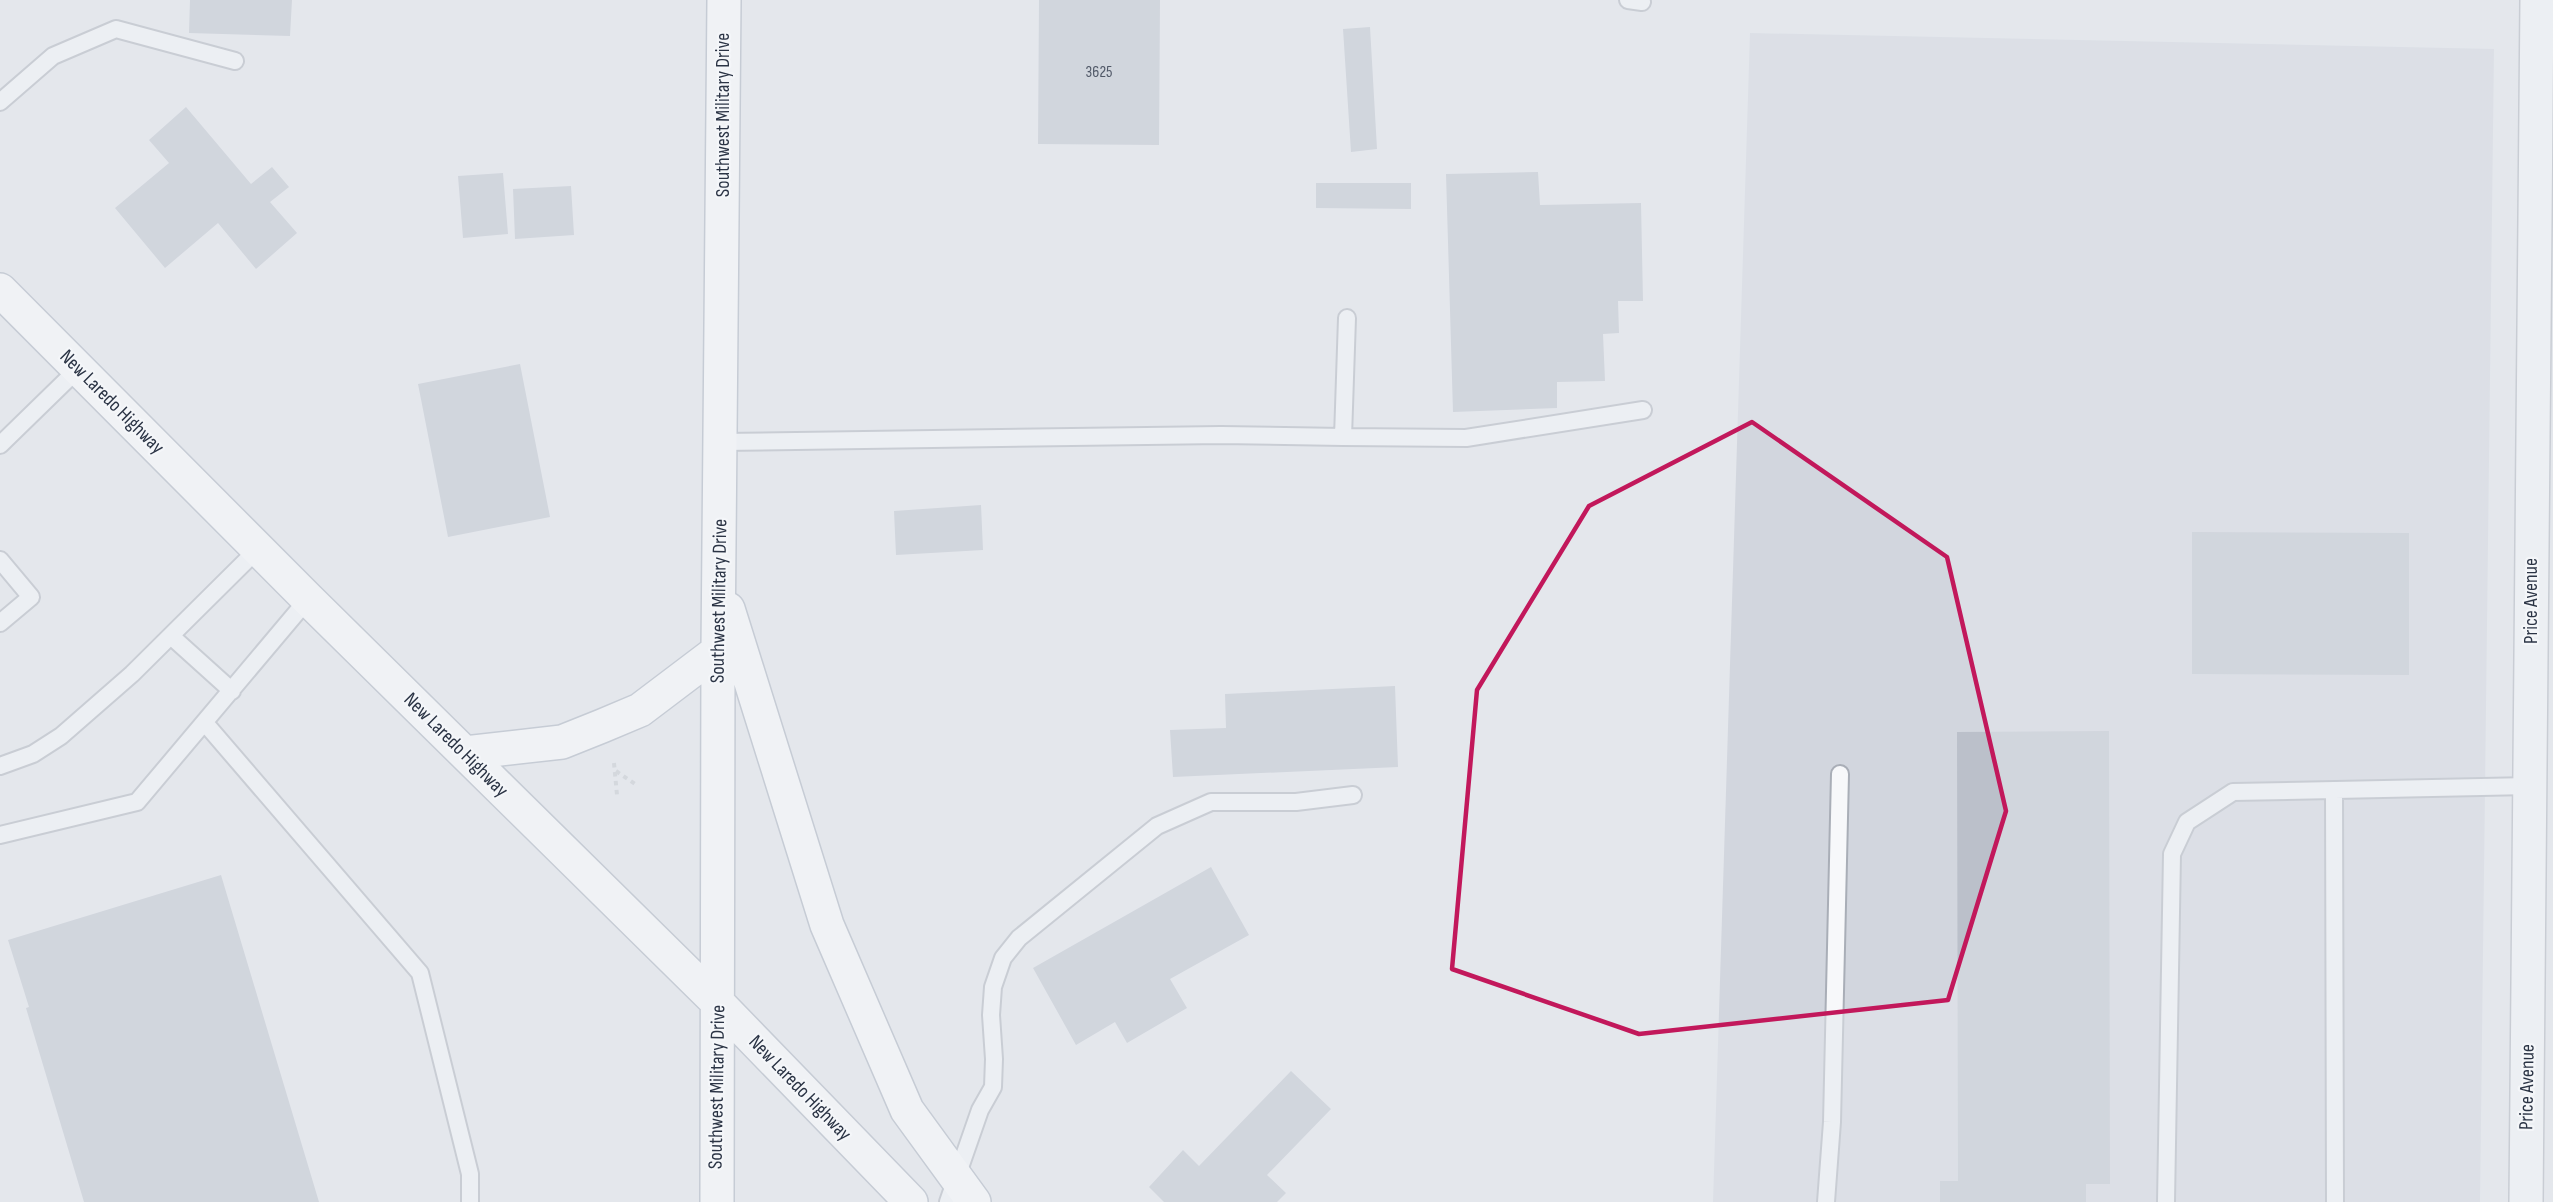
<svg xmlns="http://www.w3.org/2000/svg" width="2553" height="1202" viewBox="0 0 2553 1202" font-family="'Sofia Sans Condensed',sans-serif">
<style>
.built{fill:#d2d6de}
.building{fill:#bbc0ca}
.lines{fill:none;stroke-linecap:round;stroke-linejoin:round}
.service-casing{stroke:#a9aeb7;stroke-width:20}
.minor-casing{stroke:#a9aeb7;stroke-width:36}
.primary-casing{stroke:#a3abb8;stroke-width:36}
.path{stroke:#c2c5cb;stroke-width:4;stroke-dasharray:4.5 4.5;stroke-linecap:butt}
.service{stroke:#f7f8fa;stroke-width:16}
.minor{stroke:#f7f8fa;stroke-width:33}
.primary{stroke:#fff;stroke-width:33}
.marked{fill:none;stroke:#c2185b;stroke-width:4.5;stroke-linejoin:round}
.labels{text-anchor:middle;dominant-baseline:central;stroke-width:4.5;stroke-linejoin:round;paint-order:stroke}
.number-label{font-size:16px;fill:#4f5766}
.street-label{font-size:20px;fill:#2b3445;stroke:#f4f6f9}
</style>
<rect width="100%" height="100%" fill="#e4e7ec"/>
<!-- built -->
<path class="built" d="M 1750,33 L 2494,49 L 2480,1202 L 1713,1202 Z"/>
<!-- building -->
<path class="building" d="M 190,0 L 292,0 L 290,36 L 189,33 Z
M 1039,0 L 1160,0 L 1159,145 L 1038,144 Z
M 1370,27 L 1377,149 L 1351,152 L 1343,29 Z
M 186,107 L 251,184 L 272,167 L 289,187 L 270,202 L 297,233 L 256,269 L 218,223 L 165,268 L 115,208 L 169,163 L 149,140 Z
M 1538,172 L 1540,205 L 1641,203 L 1643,301 L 1618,301 L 1619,333 L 1603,334 L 1605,381 L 1557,382 L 1557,408 L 1453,412 L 1446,174 Z
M 503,173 L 508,234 L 463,238 L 458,176 Z
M 1316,183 L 1411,183 L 1411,209 L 1316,208 Z
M 571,186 L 574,235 L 515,239 L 513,189 Z
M 520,364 L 550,517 L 448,537 L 418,384 Z
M 981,505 L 983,550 L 896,555 L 894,511 Z
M 2192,532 L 2409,533 L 2409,675 L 2192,674 Z
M 1395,686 L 1398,767 L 1173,777 L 1170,730 L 1226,728 L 1225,694 Z
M 2109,731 L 2110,1184 L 2086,1184 L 2086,1202 L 1940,1202 L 1940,1181 L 1958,1181 L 1957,732 Z
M 1211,867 L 1249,935 L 1170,979 L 1187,1008 L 1127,1043 L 1115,1022 L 1076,1045 L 1033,968 Z
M 221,875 L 319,1202 L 84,1202 L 26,1008 L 29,1007 L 8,940 Z
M 1291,1071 L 1331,1109 L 1267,1175 L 1286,1193 L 1277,1202 L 1164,1202 L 1149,1187 L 1183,1150 L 1199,1166 Z"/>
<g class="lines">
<!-- service casing -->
<g class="service-casing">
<path id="service" d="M 1628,0 L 1642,2
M 0,102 L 53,56 L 116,29 L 235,61
M 1343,437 L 1466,438 L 1643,410
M 721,442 L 1221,435 L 1343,437 L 1347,318
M 0,445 L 78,369
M 0,560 L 31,597 L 0,623
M 171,636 L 232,691
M 205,723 L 420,973 L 470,1174 L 470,1202
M 0,766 L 33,754 L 61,736 L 132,674 L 258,549
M 2334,790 L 2335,1202
M 0,835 L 137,802 L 308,599
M 948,1202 L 980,1110 L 993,1087 L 994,1059 L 991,1015 L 993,987 L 1003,958 L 1019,938 L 1157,826 L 1211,802 L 1296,802 L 1353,795
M 1826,1202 L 1832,1122 L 1840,774
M 2166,1202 L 2172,854 L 2187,822 L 2233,792 L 2530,786"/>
</g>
<!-- minor casing -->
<g class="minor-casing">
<path id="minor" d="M 2526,1202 L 2537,0"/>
</g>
<!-- primary casing -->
<g class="primary-casing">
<path id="primary" d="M 0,290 L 308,599 L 718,1003 L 911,1202
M 728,609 L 827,925 L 907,1110 L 974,1202
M 465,753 L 562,742 L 602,726 L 640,710 L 718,651
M 717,1202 L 718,651 L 724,0"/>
</g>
<!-- path -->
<path class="path" d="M 614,763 L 617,795
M 616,771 L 635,784"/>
<!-- service -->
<use href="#service" class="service"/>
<!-- minor -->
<use href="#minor" class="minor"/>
<!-- primary -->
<use href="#primary" class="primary"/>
</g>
<!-- marked area -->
<path d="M0 0H2553V1202H0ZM 1752,422 L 1947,557 L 2006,811 L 1948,1000 L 1639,1034 L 1452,969 L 1477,690 L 1589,506 Z" fill="#e4e7ec" fill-opacity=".55" fill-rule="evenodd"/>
<path class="marked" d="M 1752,422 L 1947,557 L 2006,811 L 1948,1000 L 1639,1034 L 1452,969 L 1477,690 L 1589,506 Z"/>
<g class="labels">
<!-- number labels -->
<g class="number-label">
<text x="1099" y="72">3625</text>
</g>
<!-- street labels -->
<g class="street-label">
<text transform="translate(723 115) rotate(-90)">Southwest Military Drive</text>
<text transform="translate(112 402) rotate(45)">New Laredo Highway</text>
<text transform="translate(719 601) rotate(-89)">Southwest Military Drive</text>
<text transform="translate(2531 601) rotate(-90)">Price Avenue</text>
<text transform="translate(456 745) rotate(45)">New Laredo Highway</text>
<text transform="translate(717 1087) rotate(-89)">Southwest Military Drive</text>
<text transform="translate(2527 1087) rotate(-89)">Price Avenue</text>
<text transform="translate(800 1088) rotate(46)">New Laredo Highway</text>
</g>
</g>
</svg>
